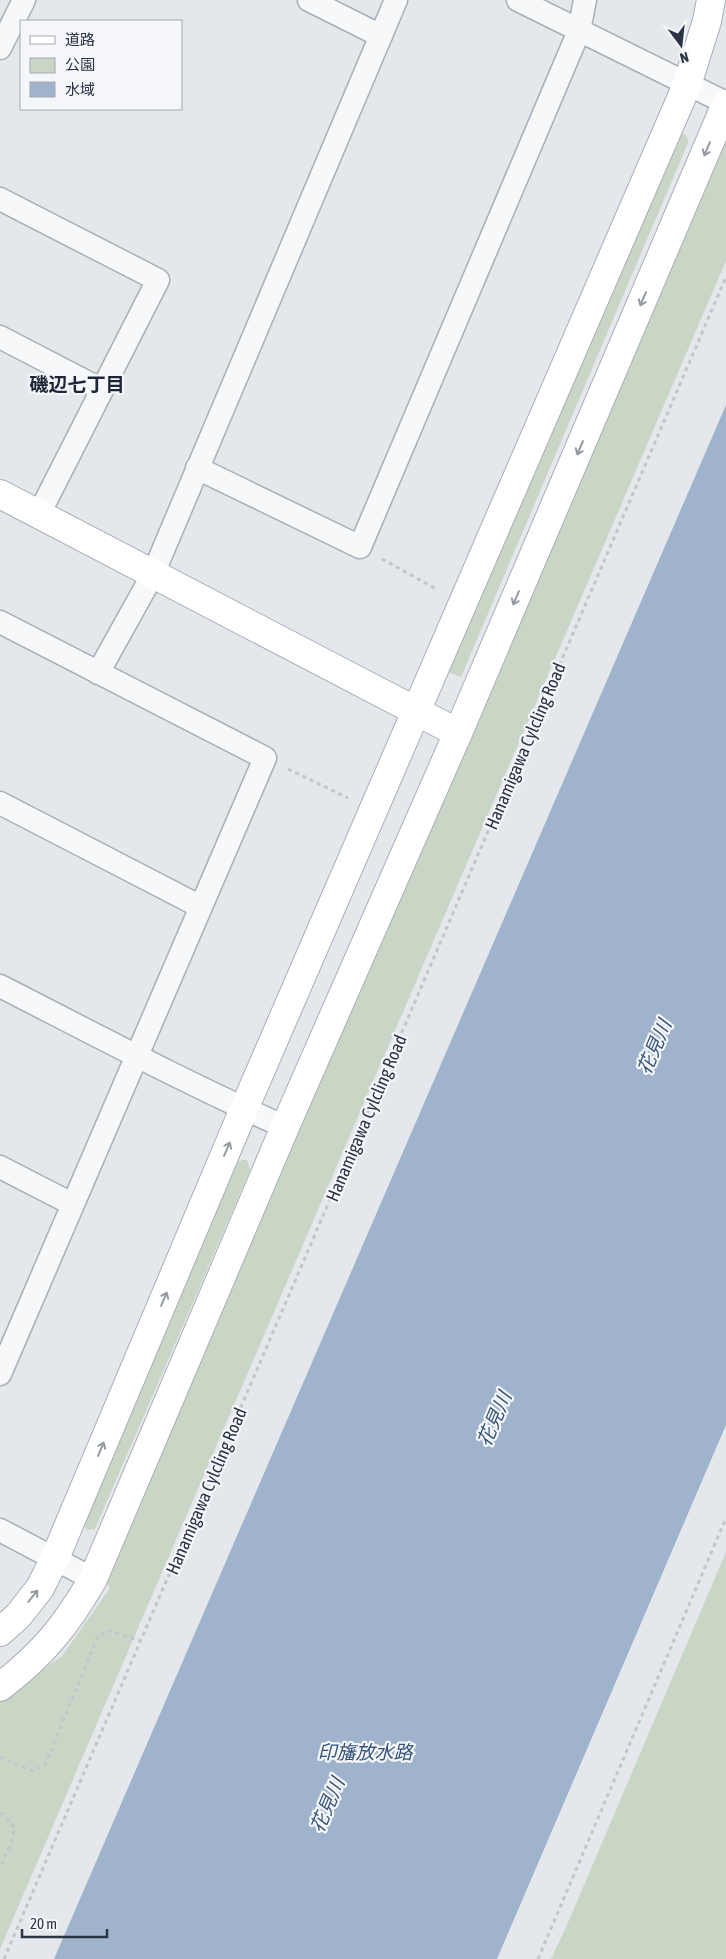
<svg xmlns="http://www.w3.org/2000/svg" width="726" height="1959" viewBox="0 0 726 1959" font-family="'Asap Condensed','Noto Sans JP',sans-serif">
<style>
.green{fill:#c9d6c5}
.water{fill:#9fb4cc}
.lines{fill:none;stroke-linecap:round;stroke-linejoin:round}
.street-casing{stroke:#a9aeb7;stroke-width:25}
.secondary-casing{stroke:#a9aeb7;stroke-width:30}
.path{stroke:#c2c5cb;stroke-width:3;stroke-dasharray:4 4;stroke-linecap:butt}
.street{stroke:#f7f8fa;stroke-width:22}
.secondary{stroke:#fff;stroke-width:28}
.oneway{stroke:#959aa2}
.labels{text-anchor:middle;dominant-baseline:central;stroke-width:4.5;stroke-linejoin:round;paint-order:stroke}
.street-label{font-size:18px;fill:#2b3445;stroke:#f4f6f9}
.neighbourhood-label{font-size:19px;font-weight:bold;fill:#1d2536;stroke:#f4f6f9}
.water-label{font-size:19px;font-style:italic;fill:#34527a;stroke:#f4f6f9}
</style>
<rect width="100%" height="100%" fill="#e4e7ec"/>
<!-- green -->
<path class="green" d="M 683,134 L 687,136 L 688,143 L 461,677 L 448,672 L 677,136 Z
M 726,140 L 726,261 L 0,1949 L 0,1700 L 62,1656 L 110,1588 L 102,1579 L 321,1068 L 580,479 Z
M 242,1160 L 247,1160 L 250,1170 L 95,1529 L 87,1530 L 83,1523 L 238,1162 Z
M 726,1552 L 726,1959 L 551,1959 L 567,1925 Z"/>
<!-- water -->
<path class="water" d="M 726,405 L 726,1425 L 497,1959 L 54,1959 Z"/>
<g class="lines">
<!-- street casing -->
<g class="street-casing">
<path id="street" d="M 309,0 L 381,36
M 518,0 L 726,103
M 0,48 L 24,0
M 0,199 L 158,280 L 102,390
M 0,337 L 102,390 L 39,514
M 197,468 L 360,547 L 579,31 L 585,0
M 0,622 L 265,758 L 0,1374
M 98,673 L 153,574 L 396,0
M 0,803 L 201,907
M 0,986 C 94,1034 188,1084 285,1127
M 0,1167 L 72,1204
M 0,1530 L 93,1579"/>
</g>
<!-- secondary casing -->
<g class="secondary-casing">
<path id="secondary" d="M 0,494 L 458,733
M 0,1632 L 18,1616 L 40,1588 L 55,1558 L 244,1109 L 687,85 L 707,21 L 711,0
M 0,1687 C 43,1654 66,1626 93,1579 L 285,1127 L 458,733 L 726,104"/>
</g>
<!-- path -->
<path class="path" d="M 382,559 L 438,590
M 288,769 L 348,798
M 0,1758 L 3,1758 L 27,1769 L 34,1771 L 45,1765 L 97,1638 L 107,1630 L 141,1641
M 0,1813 L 5,1816 L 14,1827 L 13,1838 L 0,1868
M 4,1959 L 726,277
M 538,1959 L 726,1518"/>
<!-- street -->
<use href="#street" class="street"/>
<!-- secondary -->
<use href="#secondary" class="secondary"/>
</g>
<!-- one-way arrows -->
<defs><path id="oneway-shaft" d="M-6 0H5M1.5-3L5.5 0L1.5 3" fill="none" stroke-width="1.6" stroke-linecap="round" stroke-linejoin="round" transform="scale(1.25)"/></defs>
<g class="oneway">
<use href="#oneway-shaft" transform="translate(707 149) rotate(113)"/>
<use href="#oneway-shaft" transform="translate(643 299) rotate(113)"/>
<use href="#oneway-shaft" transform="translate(580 448) rotate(113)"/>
<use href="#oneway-shaft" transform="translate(516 598) rotate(113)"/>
<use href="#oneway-shaft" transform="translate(227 1149) rotate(-67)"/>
<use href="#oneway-shaft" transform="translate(164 1299) rotate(-67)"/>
<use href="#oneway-shaft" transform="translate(101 1449) rotate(-67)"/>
<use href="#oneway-shaft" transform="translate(33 1596) rotate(-51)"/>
</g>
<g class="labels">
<!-- street labels -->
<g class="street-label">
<text transform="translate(525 746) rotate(-67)">Hanamigawa Cylcling Road</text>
<text transform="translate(366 1118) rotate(-67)">Hanamigawa Cylcling Road</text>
<text transform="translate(206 1491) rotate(-67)">Hanamigawa Cylcling Road</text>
</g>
<!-- neighbourhood labels -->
<g class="neighbourhood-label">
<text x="77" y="384">磯辺七丁目</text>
</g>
<!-- water labels -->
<g class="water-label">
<text transform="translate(654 1047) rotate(-67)">花見川</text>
<text transform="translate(494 1419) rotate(-67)">花見川</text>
<text x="365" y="1752">印旛放水路</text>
<text transform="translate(327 1805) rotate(-67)">花見川</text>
</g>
</g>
<!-- legend -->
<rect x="20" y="20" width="162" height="90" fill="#f4f6f9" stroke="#a4a8b1"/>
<rect x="30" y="36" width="25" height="8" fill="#ffffff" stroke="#a4a8b1"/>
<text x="65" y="45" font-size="15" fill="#2b3445">道路</text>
<rect x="30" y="58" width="25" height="15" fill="#c9d6c5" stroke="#a4a8b1"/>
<text x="65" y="70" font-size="15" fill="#2b3445">公園</text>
<rect x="30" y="82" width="25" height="15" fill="#9fb4cc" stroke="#a4a8b1"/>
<text x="65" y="95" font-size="15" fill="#2b3445">水域</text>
<!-- north arrow -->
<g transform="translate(681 45) rotate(165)" stroke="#f4f6f9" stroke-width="4" paint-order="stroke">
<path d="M0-4L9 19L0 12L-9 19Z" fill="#2b3445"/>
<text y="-8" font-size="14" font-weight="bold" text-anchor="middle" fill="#2b3445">N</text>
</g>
<!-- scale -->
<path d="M22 1929v8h85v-8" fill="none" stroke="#2b3445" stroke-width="2.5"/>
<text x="30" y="1929" font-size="15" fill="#2b3445" stroke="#f4f6f9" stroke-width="4" paint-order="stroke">20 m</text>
</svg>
